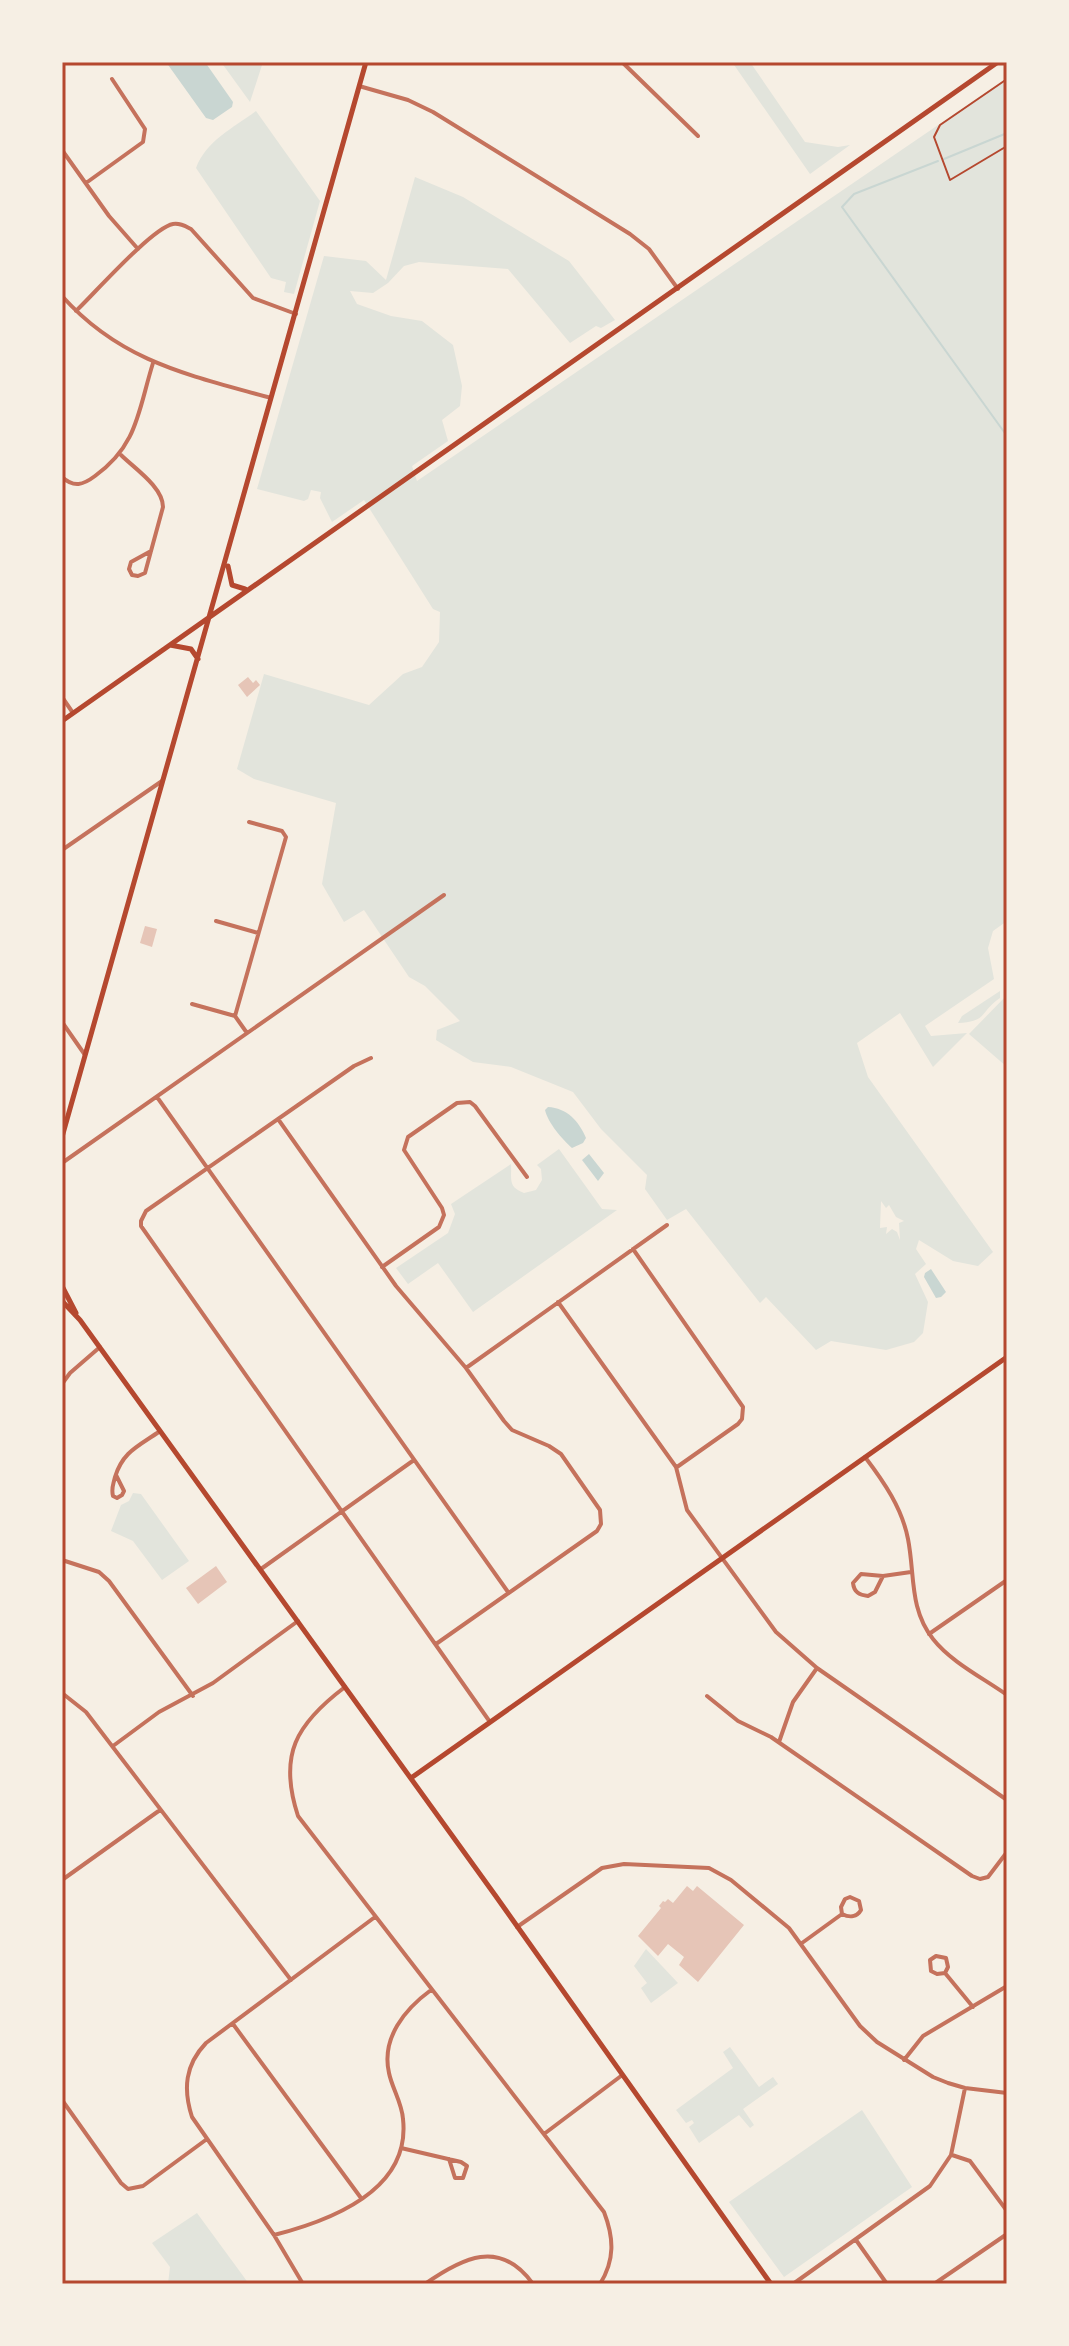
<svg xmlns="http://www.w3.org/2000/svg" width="1069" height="2346" viewBox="0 0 1069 2346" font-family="Helvetica,sans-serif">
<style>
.green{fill:#e2e4dc;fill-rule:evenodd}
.water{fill:#c9d6d2}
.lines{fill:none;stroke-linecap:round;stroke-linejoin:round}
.stream{stroke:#c9d6d2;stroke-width:2}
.building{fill:#e6c5b7}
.path{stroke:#b5482f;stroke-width:2}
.minor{stroke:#c5725c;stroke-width:4}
.secondary{stroke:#b5482f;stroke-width:5}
.neatline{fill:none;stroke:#b5482f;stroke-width:3}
</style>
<rect width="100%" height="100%" fill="#f6efe4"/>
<!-- green -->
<path class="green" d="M 221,62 L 263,62 L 250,102 Z
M 732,62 L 750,62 L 805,142 L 838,147 L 850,145 L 810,174 Z
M 1007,78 L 1007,921 L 993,931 L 988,948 L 994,979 L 925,1026 L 931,1036 L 967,1033 L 933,1067 L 900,1013 L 857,1043 L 868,1077 L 993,1252 L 978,1266 L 953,1261 L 919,1240 L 916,1249 L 926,1264 L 915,1274 L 928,1302 L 923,1333 L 914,1342 L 886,1350 L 831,1341 L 816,1350 L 766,1297 L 760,1303 L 686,1209 L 667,1220 L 645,1189 L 647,1175 L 601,1129 L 573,1092 L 511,1067 L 473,1062 L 436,1040 L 437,1030 L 460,1021 L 425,986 L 409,977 L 364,910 L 344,922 L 322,884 L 336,803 L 254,779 L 237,769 L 264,674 L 369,705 L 403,674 L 422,667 L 439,642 L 440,612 L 433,609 L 364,500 L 332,522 L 320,498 L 321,492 L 311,490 L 308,499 L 304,501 L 257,489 L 324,256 L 366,261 L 386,280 L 415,177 L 463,197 L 569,261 L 615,320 L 601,328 L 596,326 L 570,343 L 508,269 L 419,262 L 404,266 L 388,283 L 373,293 L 350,291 L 357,304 L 391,316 L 422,321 L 453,345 L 462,386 L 460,406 L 442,420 L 448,441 L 412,466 L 417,481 ZM 881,1201 L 886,1208 L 889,1205 L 896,1217 L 904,1221 L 899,1223 L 900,1240 L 897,1232 L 892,1229 L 886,1234 L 887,1227 L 880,1228 Z
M 256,111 L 320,201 L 294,294 L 284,292 L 286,282 L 271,278 L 196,168 C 206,141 233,128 256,111 Z
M 1000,991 L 1000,998 C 980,1011 988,1022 958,1023 L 962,1016 Z
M 1007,995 L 1007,1067 L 969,1034 Z
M 559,1149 L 602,1209 L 617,1210 L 473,1312 L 438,1263 L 408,1284 L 396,1268 L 448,1233 L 455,1214 L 451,1204 L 511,1164 C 512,1178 507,1187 524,1193 L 536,1190 L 542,1180 L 541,1169 L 537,1165 Z
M 133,1493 L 141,1494 L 189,1561 L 162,1580 L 133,1541 L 111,1531 L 121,1505 L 129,1501 Z
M 646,1949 L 678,1983 L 651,2003 L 641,1988 L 647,1983 L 634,1966 Z
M 730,2047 L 759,2087 L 773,2077 L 778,2084 L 743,2109 L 754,2125 L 750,2128 L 739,2115 L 699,2143 L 689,2127 L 694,2123 L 692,2120 L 686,2123 L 676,2110 L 733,2068 L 723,2052 Z
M 862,2110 L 912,2187 L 784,2277 L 729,2202 Z
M 197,2213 L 249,2284 L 168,2284 L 170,2267 L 152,2243 Z"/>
<!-- water -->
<path class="water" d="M 166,62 L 205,62 L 233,102 L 232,107 L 213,120 L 206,118 Z
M 548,1107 C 567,1108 579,1121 586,1138 L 583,1143 L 572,1148 C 562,1139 548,1123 545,1110 Z
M 589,1154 L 604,1173 L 598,1181 L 582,1160 Z
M 931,1269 L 946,1292 L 941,1297 L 936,1298 L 924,1277 L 925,1273 Z"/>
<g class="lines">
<!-- stream -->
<path class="stream" d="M 944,159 L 1007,133
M 938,161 L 854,194 L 842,207 L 1007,436"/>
</g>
<!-- building -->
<path class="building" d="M 248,677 L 253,683 L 256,680 L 260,685 L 247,697 L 238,685 Z
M 145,926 L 157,929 L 152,947 L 140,943 Z
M 216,1566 L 227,1582 L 198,1604 L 186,1588 Z
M 687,1886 L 693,1891 L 697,1886 L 744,1925 L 698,1982 L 679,1965 L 684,1957 L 668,1944 L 658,1956 L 638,1936 L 661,1908 L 659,1906 L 663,1901 L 665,1902 L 668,1899 L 673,1903 Z"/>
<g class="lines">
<!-- path -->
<path class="path" d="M 1007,79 L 940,125 L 934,137 L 950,180 L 1007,146"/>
<!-- minor -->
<path class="minor" d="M 622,62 L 698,136
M 359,86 L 408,100 L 433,112 L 630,234 L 649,249 L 678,289
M 62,150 L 109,216 L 138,249
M 86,183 L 143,142 L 145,129 L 112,79
M 62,296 C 121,362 189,375 271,398
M 76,311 C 94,294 152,228 173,224 C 180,223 185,226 191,229 L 253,298 L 296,314
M 121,455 C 134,468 163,487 163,507 L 145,573 L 138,576 L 132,575 L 129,569 L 131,562 L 151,551
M 62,477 C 74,488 83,485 95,476 C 138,445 138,411 153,363
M 62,697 L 73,713
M 62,850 L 162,781
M 216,921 L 258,933
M 192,1004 L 235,1016
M 235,1016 L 286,837 L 282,831 L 249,822
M 235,1016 L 247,1033
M 62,1022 L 85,1055
M 371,1058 L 354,1066 L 146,1211 L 141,1221 L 141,1226 L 490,1722
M 157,1097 L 508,1592
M 278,1119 L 396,1286 L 466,1368 L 504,1421 L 512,1430 L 549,1446 L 561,1454 L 600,1510 L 601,1524 L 597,1531 L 436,1644
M 62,1163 L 444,895
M 633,1249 L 743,1407 L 742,1419 L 738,1424 L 677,1467
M 382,1267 L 439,1227 L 444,1215 L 442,1208 L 404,1150 L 408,1137 L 457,1103 L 470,1102 L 475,1106 L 527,1177
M 558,1302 L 676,1467 L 687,1510 L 776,1632 L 817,1668 L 1007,1800
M 466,1368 L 667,1225
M 62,1384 L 70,1373 L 100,1347
M 865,1457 C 884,1482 902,1508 908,1539 C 915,1574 909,1609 933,1639 C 951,1662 983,1678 1007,1695
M 116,1475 L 124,1491 L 122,1495 L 117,1498 L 113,1496 C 111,1488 113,1486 115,1477 C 123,1451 139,1446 160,1431
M 62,1560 L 99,1572 L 109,1581 L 193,1696
M 261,1569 L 414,1460
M 883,1576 L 875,1592 L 868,1596 C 859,1595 854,1592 853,1583 L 861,1574 L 883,1576 L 911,1572
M 929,1634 L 1007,1580
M 345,1687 C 296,1724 278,1755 298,1816 L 604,2212 C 614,2238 615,2260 600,2284
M 62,1693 L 86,1712 L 291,1980
M 707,1696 L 738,1721 L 771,1737 L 972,1876 L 980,1879 L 988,1877 L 1007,1852
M 779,1742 L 793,1702 L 817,1668
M 113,1746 L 159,1712 L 213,1683 L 298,1621
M 62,1880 L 160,1810
M 517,1927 L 602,1868 L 624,1864 L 709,1868 L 731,1880 L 789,1928 L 860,2026 L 877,2042 L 933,2077 L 948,2083 L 965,2088 L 1007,2093
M 802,1943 L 842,1914 C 850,1918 857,1917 861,1910 L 859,1901 L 850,1897 L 845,1899 L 841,1907 L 842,1914
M 945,1973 L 937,1974 L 931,1971 L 930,1960 L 936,1956 L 946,1958 L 948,1967 L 945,1973 L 973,2007
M 233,2024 L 361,2198
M 904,2060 L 923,2036 L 1007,1986
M 62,2100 L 121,2183 L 128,2189 L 143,2186 L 207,2139
M 544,2134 L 621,2076
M 401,2148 L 461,2162 L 467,2166 L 463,2178 L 455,2178 L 449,2159
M 952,2155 L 970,2161 L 1007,2211
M 274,2235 C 329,2221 411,2191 403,2119 C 402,2103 392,2088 389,2073 C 381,2038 405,2009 431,1990
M 856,2240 L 887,2284
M 303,2284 L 274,2235 L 192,2117 C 183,2089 185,2065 206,2043 L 375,1917
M 425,2284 C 462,2258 500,2238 533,2284
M 793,2284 L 930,2186 L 951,2155 L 965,2088
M 934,2284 L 1007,2234"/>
<!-- secondary -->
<path class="secondary" d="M 228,566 L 232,585 L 245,589
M 170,645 L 191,649 L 198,659
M 62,721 L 998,62
M 62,1137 L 366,62
M 62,1286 L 76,1313
M 62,1301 L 80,1320 L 495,1895 L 771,2284
M 411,1778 L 1007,1357"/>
</g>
<!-- border -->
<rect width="1069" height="2346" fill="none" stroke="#f6efe4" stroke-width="128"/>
<rect x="64" y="64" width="941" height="2218" class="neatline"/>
</svg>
